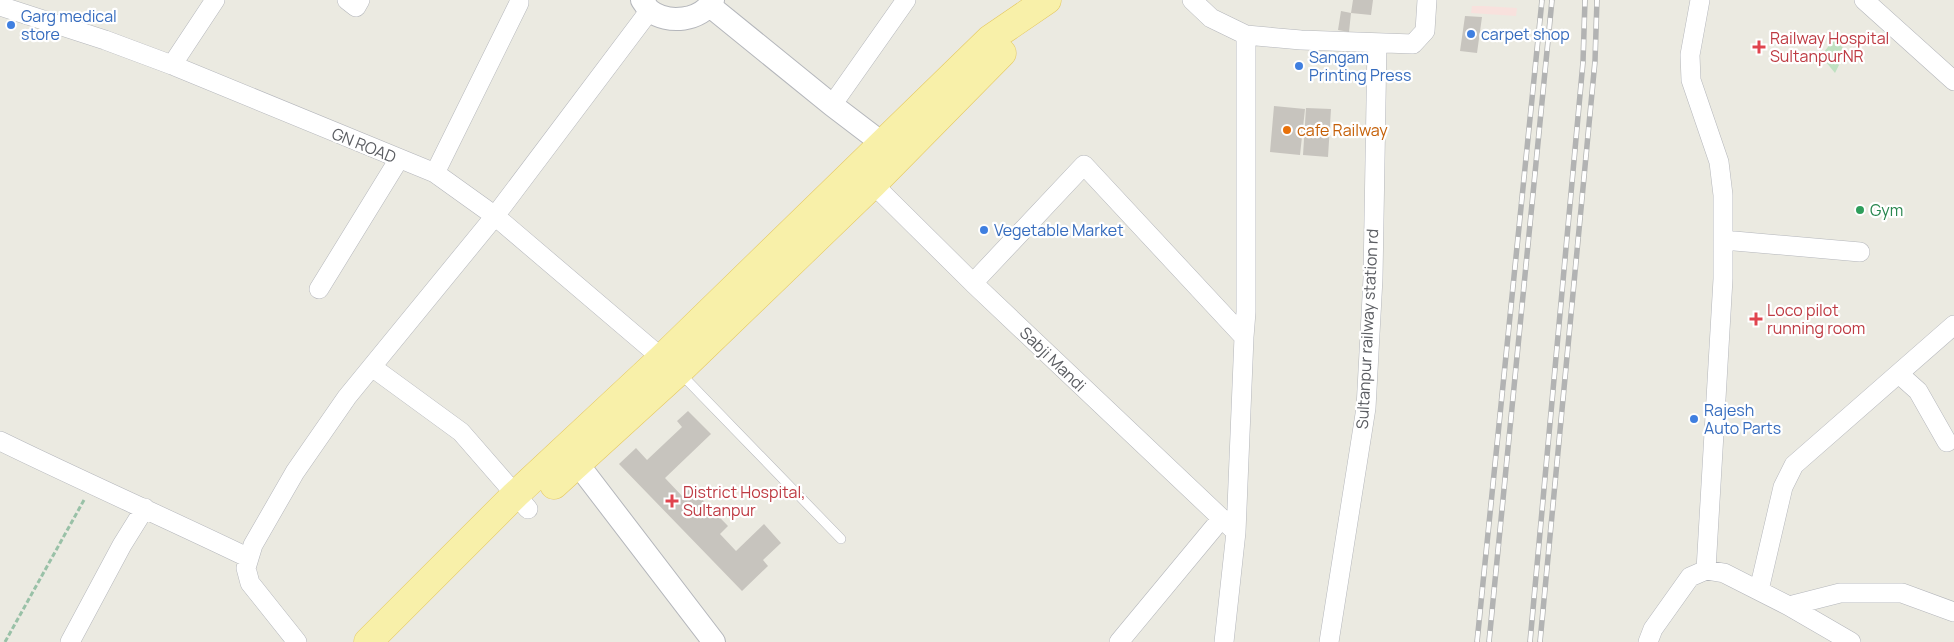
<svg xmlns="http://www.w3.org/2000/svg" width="1954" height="642" viewBox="0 0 1954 642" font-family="Manrope,sans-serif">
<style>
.medical{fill:#f8e1dd}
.green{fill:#bfe1c1}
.building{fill:#c7c4be}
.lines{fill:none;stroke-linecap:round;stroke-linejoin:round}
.service-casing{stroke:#b4b6bb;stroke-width:10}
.minor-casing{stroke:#b4b6bb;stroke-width:20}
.tertiary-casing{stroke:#b4b6bb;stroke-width:24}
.primary-casing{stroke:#e5c860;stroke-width:29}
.path{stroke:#99c1a7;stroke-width:3;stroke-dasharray:5 2.5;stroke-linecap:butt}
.service{stroke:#fff;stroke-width:9}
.minor{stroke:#fff;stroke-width:19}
.tertiary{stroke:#fff;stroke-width:22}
.primary{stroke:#f8f0a9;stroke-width:28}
.rail-casing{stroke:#b2b3b3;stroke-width:5.5}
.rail{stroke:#fff;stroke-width:4;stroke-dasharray:11;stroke-linecap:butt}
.shop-dot{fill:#3f7fe0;stroke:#fff;stroke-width:2}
.health-dot{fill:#e0444e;stroke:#fff;stroke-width:2}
.food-dot{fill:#e8710a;stroke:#fff;stroke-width:2}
.leisure-dot{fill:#2e9e5b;stroke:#fff;stroke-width:2}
.labels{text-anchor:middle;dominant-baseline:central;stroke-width:4.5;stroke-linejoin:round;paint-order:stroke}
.shop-label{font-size:16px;fill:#366cbe;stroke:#fff;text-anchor:start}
.health-label{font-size:16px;fill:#be3a42;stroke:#fff;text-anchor:start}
.food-label{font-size:16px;fill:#c56008;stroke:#fff;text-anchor:start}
.street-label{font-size:16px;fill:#5a5c61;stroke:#fff}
.leisure-label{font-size:16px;fill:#27864d;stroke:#fff;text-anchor:start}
</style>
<rect width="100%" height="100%" fill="#ebeae1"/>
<!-- medical -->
<path class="medical" d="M 1472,6 L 1483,6 L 1517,8 L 1516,16 L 1471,13 Z"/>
<!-- green -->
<path class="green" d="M 1834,39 L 1846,51 L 1835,73 L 1821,56 Z"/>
<!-- building -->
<path class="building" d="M 1353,0 L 1373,0 L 1371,15 L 1351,13 Z
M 1341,11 L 1351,13 L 1349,32 L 1338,30 Z
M 1465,16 L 1482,17 L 1477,53 L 1460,51 Z
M 1274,106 L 1305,109 L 1300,155 L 1270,152 Z
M 1306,108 L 1331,109 L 1328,157 L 1303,155 Z
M 688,411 L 711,434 L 665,478 L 682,496 L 691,488 L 728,526 L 720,534 L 736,551 L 764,524 L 781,543 L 763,560 L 768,566 L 742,591 L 619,464 L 636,448 L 647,460 L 682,427 L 677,421 Z"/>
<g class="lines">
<!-- service casing -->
<g class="service-casing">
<path id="service" d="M 681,374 L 841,539"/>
</g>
<!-- minor casing -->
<g class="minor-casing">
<path id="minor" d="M 347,0 L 356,7 L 360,0
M 1192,0 L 1211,18 L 1246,35 L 1301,40 L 1413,44 L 1425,31 L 1427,0
M 1700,0 L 1690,55 L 1691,80 L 1719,162 L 1723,195 L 1723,279 L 1706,570
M 1864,0 L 1954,81
M 0,6 L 105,40 L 172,65 L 435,173 L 495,216 L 670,365
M 172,65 L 215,0
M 832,105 L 906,0
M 435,173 L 519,3 L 519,0
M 873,184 L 973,283 L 1236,532
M 1723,240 L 1860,252
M 973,283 L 1084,165 L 1244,337
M 319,289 L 399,159
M 372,367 L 461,432 L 528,509
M 1899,374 L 1918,391 L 1947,442
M 0,441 C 82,481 166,518 249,558
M 1759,590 L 1783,487 L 1794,465 L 1954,325
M 1789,606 L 1840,593 L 1902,593 L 1954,612
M 70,642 L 122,545 L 145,508
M 297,642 L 250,583 L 246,568 L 253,545 L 295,472 L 347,397 L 495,216 L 650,10
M 1119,642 L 1221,519
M 1224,642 L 1236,532 L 1244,337 L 1246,312 L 1246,35
M 1329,642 L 1366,408 L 1373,278 L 1377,43
M 1648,642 L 1653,629 L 1690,577 L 1706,570 L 1724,573 L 1789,606 L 1851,642"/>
</g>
<!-- tertiary casing -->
<g class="tertiary-casing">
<path id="tertiary" d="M 642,0 C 644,3 647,7 649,10 C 668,25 701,21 713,0
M 710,6 L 832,105 L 895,153
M 577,463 L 714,642"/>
</g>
<!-- primary casing -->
<g class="primary-casing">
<path id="primary" d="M 554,485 L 678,372 L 873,184 L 1002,53
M 368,642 L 515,495 L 662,358 L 990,39 L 1047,0"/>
</g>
<!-- path -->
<path class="path" d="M 5,642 L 84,500"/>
<!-- service -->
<use href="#service" class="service"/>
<!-- minor -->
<use href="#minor" class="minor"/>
<!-- tertiary -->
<use href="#tertiary" class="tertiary"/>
<!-- primary -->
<use href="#primary" class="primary"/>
<!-- rail casing -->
<g class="rail-casing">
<path id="rail" d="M 1477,642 L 1542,0
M 1489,642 L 1552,0
M 1530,642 L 1583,62 L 1585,0
M 1540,642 L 1595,61 L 1597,0"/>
</g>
<!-- rail -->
<use href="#rail" class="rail"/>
</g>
<!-- markers -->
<g class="shop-dot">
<circle cx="11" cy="25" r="5"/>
<circle cx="1471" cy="34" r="5"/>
<circle cx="1299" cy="66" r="5"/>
<circle cx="984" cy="230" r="5"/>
<circle cx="1694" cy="419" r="5"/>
</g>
<g class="health-dot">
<path d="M1756.5 39.5h5v5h5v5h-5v5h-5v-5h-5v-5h5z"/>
<path d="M1753.5 311.5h5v5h5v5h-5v5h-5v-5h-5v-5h5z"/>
<path d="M669.5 493.5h5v5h5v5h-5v5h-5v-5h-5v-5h5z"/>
</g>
<circle class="food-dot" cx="1287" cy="130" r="5"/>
<circle class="leisure-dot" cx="1860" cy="210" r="5"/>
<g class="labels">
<!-- shop labels -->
<g class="shop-label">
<text x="21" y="16">Garg medical<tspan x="21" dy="18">store</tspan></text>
<text x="1481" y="34">carpet shop</text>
<text x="1309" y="57">Sangam<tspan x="1309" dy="18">Printing Press</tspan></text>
<text x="994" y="230">Vegetable Market</text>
<text x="1704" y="410">Rajesh<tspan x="1704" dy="18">Auto Parts</tspan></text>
</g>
<!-- health labels -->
<g class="health-label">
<text x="1770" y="38">Railway Hospital<tspan x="1770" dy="18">SultanpurNR</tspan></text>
<text x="1767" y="310">Loco pilot<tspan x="1767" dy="18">running room</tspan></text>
<text x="683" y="492">District Hospital,<tspan x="683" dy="18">Sultanpur</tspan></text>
</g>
<!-- food labels -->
<g class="food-label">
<text x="1297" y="130">cafe Railway</text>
</g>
<!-- street labels -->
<g class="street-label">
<text transform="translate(364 145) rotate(22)">GN ROAD</text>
<text transform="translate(1367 329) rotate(-87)">Sultanpur railway station rd</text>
<text transform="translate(1053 359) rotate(44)">Sabji Mandi</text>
</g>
<!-- leisure labels -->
<g class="leisure-label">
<text x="1870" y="210">Gym</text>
</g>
</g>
</svg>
